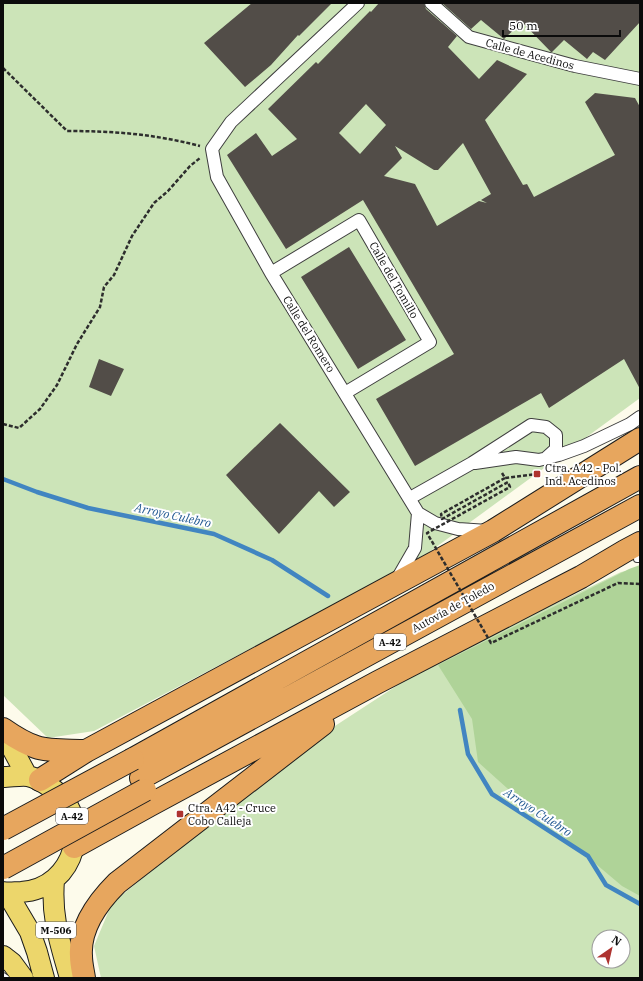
<svg xmlns="http://www.w3.org/2000/svg" width="643" height="981" viewBox="0 0 643 981" font-family="'IBM Plex Serif',serif">
<style>
.green{fill:#cce4b8;fill-rule:evenodd}
.forest{fill:#afd398}
.lines{fill:none;stroke-linecap:round;stroke-linejoin:round}
.stream{stroke:#4185c1;stroke-width:4.5}
.building{fill:#524d48;fill-rule:evenodd}
.service-casing{stroke:#3e3e3e;stroke-width:8}
.minor-casing{stroke:#3e3e3e;stroke-width:14}
.primary-casing{stroke:#1c1c1c;stroke-width:22}
.motorway-casing{stroke:#1c1c1c;stroke-width:24}
.path{stroke:#2d2d2d;stroke-width:2.5;stroke-dasharray:4 2;stroke-linecap:butt}
.service{stroke:#fff;stroke-width:6}
.minor{stroke:#fff;stroke-width:12}
.primary{stroke:#ecd66b;stroke-width:20}
.motorway{stroke:#e7a65e;stroke-width:22}
.motorway-bridge-casing{stroke:#1c1c1c;stroke-width:24;stroke-linecap:butt}
.path-bridge{stroke:#2d2d2d;stroke-width:2.5;stroke-dasharray:4 2;stroke-linecap:butt}
.motorway-bridge{stroke:#e7a65e;stroke-width:22}
.poi-dot{fill:#ae3330;stroke:#fff;stroke-width:1.5}
.labels{text-anchor:middle;dominant-baseline:central;stroke-width:4;stroke-linejoin:round;paint-order:stroke}
.shield{fill:#fff;stroke:#545454;stroke-width:1}
.shield-label{font-size:10px;font-weight:bold;fill:#0b0b0b}
.street-label{font-size:11px;fill:#0b0b0b;stroke:#fff}
.poi-label{font-size:11px;fill:#0b0b0b;stroke:#fff;text-anchor:start}
.water-label{font-size:12px;font-style:italic;fill:#205891;stroke:#fff}
</style>
<rect width="100%" height="100%" fill="#fdfbeb"/>
<!-- green -->
<path class="green" d="M 3,3 L 640,3 L 640,398 L 417,561 L 94,731 L 48,738 L 3,695 Z
M 640,568 L 640,978 L 101,978 L 94,946 L 112,903 L 315,739 L 427,666 L 621,572 ZM 599,937 L 623,937 L 623,961 L 599,961 Z"/>
<!-- forest -->
<path class="forest" d="M 640,565 L 640,896 L 622,886 L 527,806 L 478,762 L 472,719 L 438,665 L 629,569 Z"/>
<g class="lines">
<!-- stream -->
<path class="stream" d="M 3,479 L 37,492 L 88,508 L 214,534 L 272,560 L 328,596
M 460,710 L 468,754 L 492,794 L 588,856 L 606,885 L 640,904"/>
</g>
<!-- building -->
<path class="building" d="M 252,3 L 332,3 L 299,36 L 298,35 L 271,65 L 245,87 L 204,43 Z
M 379,3 L 424,3 L 426,9 L 457,36 L 448,47 L 479,79 L 497,60 L 527,74 L 485,120 L 523,185 L 527,184 L 534,197 L 615,155 L 585,102 L 595,93 L 635,98 L 640,107 L 640,389 L 624,359 L 549,408 L 541,393 L 415,466 L 376,399 L 454,354 L 363,200 L 286,249 L 227,155 L 256,133 L 272,156 L 297,139 L 268,109 L 316,62 L 318,64 L 370,11 L 371,12 ZM 366,104 L 386,125 L 360,154 L 339,133 ZM 463,143 L 491,194 L 481,200 L 487,203 L 479,201 L 437,226 L 415,184 L 384,176 L 402,158 L 395,146 L 434,170 L 438,170 Z
M 442,3 L 640,3 L 640,22 L 605,60 L 593,52 L 587,59 L 564,40 L 552,52 L 551,52 L 522,22 L 504,39 L 481,20 L 471,29 Z
M 349,247 L 406,340 L 358,369 L 301,277 Z
M 99,359 L 124,369 L 111,396 L 89,387 Z
M 280,423 L 350,492 L 334,507 L 319,491 L 279,534 L 226,475 Z"/>
<g class="lines">
<!-- service casing -->
<g class="service-casing">
<path id="service" d="M 637,559 L 640,559
M 3,976 L 6,978"/>
</g>
<!-- minor casing -->
<g class="minor-casing">
<path id="minor" d="M 358,3 L 231,122 L 212,149 L 217,177 L 271,273 L 418,513 L 435,523 L 458,529 L 488,531
M 431,3 L 469,37 L 575,66 L 640,79
M 271,273 L 359,220 L 430,342 L 345,393
M 475,463 L 516,457 L 539,460 L 559,455 L 584,446 L 630,424 L 640,417
M 410,498 L 472,463 L 531,425 L 546,427 L 556,435 L 556,449 L 546,458
M 396,581 L 415,548 L 418,513"/>
</g>
<!-- primary casing -->
<g class="primary-casing">
<path id="primary" d="M 3,736 L 13,750 L 27,776
M 3,777 C 11,777 20,775 28,776 C 36,778 43,782 50,787 C 95,817 76,889 21,892 C 15,892 9,893 3,892
M 54,880 C 51,918 60,942 70,978
M 7,893 L 30,932 L 37,952 L 44,978
M 3,956 L 12,963 L 23,978"/>
</g>
<!-- motorway casing -->
<g class="motorway-casing">
<path id="motorway" d="M 3,729 C 13,736 24,743 36,747 C 50,752 71,750 86,751
M 133,759 L 640,477
M 141,778 L 640,506
M 40,780 L 86,751 L 493,531 L 640,439
M 74,847 L 150,805 L 378,682 L 581,577 L 625,551 L 640,543
M 84,978 C 83,971 81,964 81,956 C 79,927 98,902 117,883 L 323,724"/>
</g>
<!-- path -->
<path class="path" d="M 3,68 L 67,131 C 114,131 154,134 200,146
M 3,424 L 19,428 L 40,409 L 57,385 L 77,344 L 100,307 L 104,287 L 114,275 L 132,236 L 154,203 L 168,191 L 190,166 L 200,158
M 502,473 L 505,478 L 536,474"/>
<!-- service -->
<use href="#service" class="service"/>
<!-- minor -->
<use href="#minor" class="minor"/>
<!-- primary -->
<use href="#primary" class="primary"/>
<!-- motorway -->
<use href="#motorway" class="motorway"/>
<!-- motorway-bridge casing -->
<g class="motorway-bridge-casing">
<path id="motorway-bridge" d="M 3,829 L 133,759
M 3,868 L 145,790"/>
</g>
<!-- path-bridge -->
<path class="path-bridge" d="M 505,478 L 441,514 L 442,519 L 508,482 L 510,487 L 427,533 L 491,643 L 618,583 L 640,584"/>
<!-- motorway-bridge -->
<use href="#motorway-bridge" class="motorway-bridge"/>
</g>
<!-- markers -->
<g class="poi-dot">
<rect x="533" y="470" width="8" height="8" rx="2"/>
<rect x="176" y="810" width="8" height="8" rx="2"/>
</g>
<g class="labels">
<!-- shield labels -->
<g class="shield">
<rect x="374" y="634" width="32" height="16" rx="3"/>
<rect x="56" y="808" width="32" height="16" rx="3"/>
<rect x="36" y="922" width="40" height="16" rx="3"/>
</g>
<g class="shield-label">
<text x="390" y="642">A-42</text>
<text x="72" y="816">A-42</text>
<text x="56" y="930">M-506</text>
</g>
<!-- street labels -->
<g class="street-label">
<text transform="translate(530 54) rotate(15)">Calle de Acedinos</text>
<text transform="translate(394 280) rotate(60)">Calle del Tomillo</text>
<text transform="translate(309 334) rotate(58)">Calle del Romero</text>
<text transform="translate(453 607) rotate(-29)">Autovía de Toledo</text>
</g>
<!-- poi labels -->
<g class="poi-label">
<text x="545" y="468">Ctra. A42 - Pol.<tspan x="545" dy="13">Ind. Acedinos</tspan></text>
<text x="188" y="808">Ctra. A42 - Cruce<tspan x="188" dy="13">Cobo Calleja</tspan></text>
</g>
<!-- water labels -->
<g class="water-label">
<text transform="translate(173 515) rotate(12)">Arroyo Culebro</text>
<text transform="translate(538 812) rotate(33)">Arroyo Culebro</text>
</g>
</g>
<!-- border -->
<rect width="643" height="981" fill="none" stroke="#0b0b0b" stroke-width="8"/>
<!-- north arrow -->
<g transform="translate(611 949) rotate(34)"><circle r="19" fill="#ffffff" stroke="#9d9d9d"/>
<path d="M0-3L7 15L0 10L-7 15Z" fill="#ae3330"/>
<text y="-6" font-size="11" font-weight="bold" text-anchor="middle" fill="#0b0b0b">N</text>
</g>
<!-- scale -->
<path d="M503 30v6h117v-6" fill="none" stroke="#0b0b0b" stroke-width="2"/>
<text x="509" y="30" font-size="12" fill="#0b0b0b" stroke="#ffffff" stroke-width="3" paint-order="stroke">50 m</text>
</svg>
